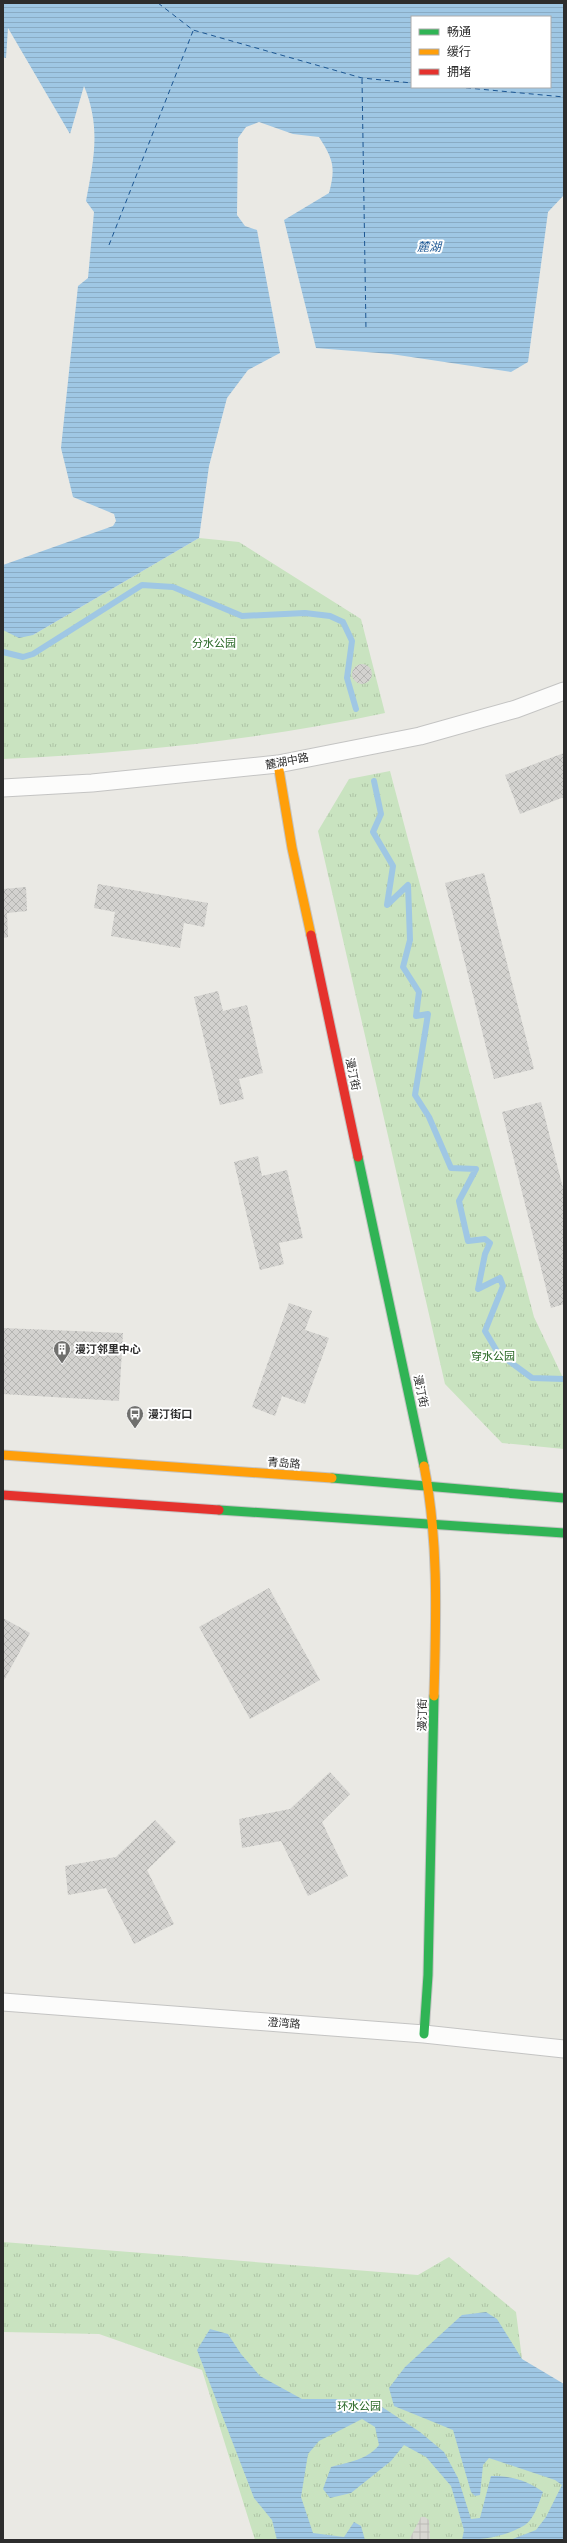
<svg xmlns="http://www.w3.org/2000/svg" width="567" height="2543" viewBox="0 0 567 2543" font-family="'PT Sans','Noto Sans SC',sans-serif">
<style>
.park{fill:url(#park-tufts)}
.plaza{fill:url(#plaza-grid)}
.water{fill:url(#water-rules);fill-rule:evenodd}
.lines{fill:none;stroke-linecap:round;stroke-linejoin:round}
.stream{stroke:#9fc7e4;stroke-width:6}
.ferry{stroke:#1b5693;stroke-width:1;stroke-dasharray:5 4;stroke-linecap:butt}
.building{fill:url(#building-cross-hatch)}
.street-casing{stroke:#c4c4c3;stroke-width:19}
.fast-casing{stroke:#c4c4c3;stroke-width:11}
.slow-casing{stroke:#c4c4c3;stroke-width:11}
.jam-casing{stroke:#c4c4c3;stroke-width:11}
.street{stroke:#fcfcfb;stroke-width:17}
.fast{stroke:#30b455;stroke-width:9}
.slow{stroke:#ff9f0a;stroke-width:9}
.jam{stroke:#e5322d;stroke-width:9}
.labels{text-anchor:middle;dominant-baseline:central;stroke-width:4;stroke-linejoin:round;paint-order:stroke}
.park-label{font-size:11px;fill:#256522;stroke:#fff}
.street-label{font-size:11px;fill:#2d2d2d;stroke:#fff}
.poi-label{font-size:11px;font-weight:bold;fill:#2d2d2d;stroke:#fff;text-anchor:start}
.water-label{font-size:12px;font-style:italic;fill:#1b5693;stroke:#fff}
</style>
<defs>
<pattern id="park-tufts" width="24" height="20" patternUnits="userSpaceOnUse"><rect width="24" height="20" fill="#c9e3c0"/><path d="M3 7l-1-3M5 7V3M7 7l1-3M15 17l-1-3M17 17v-4M19 17l1-3" fill="none" stroke="#adc3a5"/></pattern>
<pattern id="plaza-grid" width="8" height="8" patternUnits="userSpaceOnUse"><rect width="8" height="8" fill="#d8d7d2"/><path d="M0 4h8M4 0v8" fill="none" stroke="#bab9b5"/></pattern>
<pattern id="water-rules" width="6" height="5" patternUnits="userSpaceOnUse"><rect width="6" height="5" fill="#9fc7e4"/><path d="M0 2.5h6" fill="none" stroke="#89abc4"/></pattern>
<pattern id="building-cross-hatch" width="8" height="8" patternUnits="userSpaceOnUse"><rect width="8" height="8" fill="#d3d2cf"/><path d="M0 0l8 8M0 8l8-8" fill="none" stroke="#b5b5b2"/></pattern>
</defs>
<rect width="100%" height="100%" fill="#eae9e4"/>
<!-- park -->
<path class="park" d="M 199,538 L 239,542 L 361,619 L 385,713 C 259,740 131,753 3,759 L 3,619 L 33,635 Z
M 390,771 L 534,1317 L 564,1380 L 564,1449 L 502,1443 L 445,1384 L 318,831 L 349,779 Z
M 3,2242 L 418,2275 L 449,2257 L 516,2312 L 522,2359 L 564,2443 L 564,2540 L 255,2540 L 202,2370 L 99,2334 L 3,2332 Z"/>
<!-- plaza -->
<path class="plaza" d="M 421,2517 L 425,2517 L 429,2520 L 430,2540 L 409,2540 Z"/>
<!-- water -->
<path class="water" d="M 3,3 L 564,3 L 564,195 L 548,212 L 528,362 L 511,372 L 391,354 L 316,348 L 284,220 L 329,193 C 336,167 333,159 319,137 L 293,134 L 259,122 L 246,127 L 238,138 L 237,215 L 245,226 L 257,230 L 280,353 L 248,370 L 227,398 L 209,466 L 199,538 L 33,635 L 19,638 L 3,630 L 3,565 L 113,526 L 116,521 L 114,514 L 73,497 L 61,448 L 78,286 L 88,278 L 94,212 L 86,201 C 94,159 101,127 84,86 L 70,134 L 8,28 L 6,58 L 3,57 ZM 412,17 L 550,17 L 550,87 L 412,87 Z
M 486,2312 L 497,2319 L 522,2359 L 564,2384 L 564,2540 L 510,2540 L 536,2530 L 546,2517 L 562,2485 L 555,2480 L 489,2458 L 483,2465 L 480,2495 L 475,2496 L 471,2492 L 453,2430 L 394,2406 L 389,2388 L 405,2367 L 462,2315 Z
M 210,2329 L 228,2334 L 241,2354 L 260,2376 L 302,2399 L 370,2399 L 420,2432 L 444,2452 L 458,2478 L 471,2519 L 480,2518 L 491,2476 C 511,2476 527,2480 543,2492 C 539,2502 535,2518 525,2525 C 507,2536 483,2540 462,2540 L 464,2530 L 451,2486 L 426,2457 L 404,2445 L 391,2461 L 351,2493 L 330,2498 L 323,2489 L 331,2467 C 349,2462 367,2460 379,2445 L 375,2427 L 362,2419 L 319,2441 L 308,2454 L 301,2497 L 313,2533 L 344,2537 L 354,2522 L 361,2526 L 365,2540 L 277,2540 L 272,2520 L 254,2498 L 197,2350 Z"/>
<g class="lines">
<!-- stream -->
<path class="stream" d="M 3,652 L 23,657 L 33,654 L 142,585 L 173,587 L 242,616 L 305,613 L 330,616 L 343,622 L 352,641 L 347,678 L 356,709
M 374,781 L 381,814 L 373,832 L 393,866 L 387,905 L 408,885 L 410,940 L 403,967 L 419,992 L 416,1016 L 428,1014 L 415,1095 L 429,1117 L 451,1168 L 476,1169 L 459,1201 L 468,1241 L 485,1239 L 490,1243 L 485,1254 L 478,1289 L 500,1278 L 503,1286 L 485,1331 L 498,1353 L 532,1378 L 564,1379"/>
<!-- ferry -->
<path class="ferry" d="M 158,3 L 193,30 L 362,78 L 412,83
M 362,79 L 366,330
M 457,87 L 564,97
M 109,245 L 193,31"/>
</g>
<!-- building -->
<path class="building" d="M352 674a10 10 0 1 1 20 0a10 10 0 1 1-20 0Z
M 564,753 L 564,797 L 520,814 L 505,775 Z
M 484,873 L 534,1069 L 494,1079 L 445,883 Z
M 98,884 L 208,903 L 204,927 L 184,923 L 180,948 L 111,936 L 115,912 L 94,908 Z
M 26,887 L 27,911 L 7,913 L 8,937 L 3,938 L 3,889 Z
M 218,991 L 223,1011 L 247,1005 L 263,1073 L 239,1079 L 244,1099 L 220,1105 L 194,997 Z
M 541,1102 L 564,1192 L 564,1304 L 551,1308 L 502,1112 Z
M 258,1156 L 262,1176 L 287,1170 L 303,1238 L 279,1243 L 284,1264 L 260,1270 L 234,1162 Z
M 289,1303 L 312,1311 L 305,1330 L 329,1338 L 305,1404 L 282,1396 L 275,1416 L 252,1407 Z
M 3,1328 L 123,1333 L 119,1401 L 3,1394 Z
M 269,1588 L 320,1680 L 250,1719 L 199,1627 Z
M 3,1618 L 30,1633 L 3,1682 Z
M 330,1772 L 350,1794 L 322,1822 L 348,1876 L 308,1896 L 281,1841 L 242,1848 L 239,1819 L 290,1809 Z
M 155,1820 L 176,1842 L 147,1870 L 174,1924 L 134,1944 L 106,1888 L 68,1895 L 65,1866 L 116,1857 Z"/>
<g class="lines">
<!-- street casing -->
<g class="street-casing">
<path id="street" d="M 3,788 L 92,783 L 278,764 L 420,736 L 516,709 L 564,691
M 3,2002 L 424,2034 L 564,2049"/>
</g>
<!-- fast casing -->
<g class="fast-casing">
<path id="fast" d="M 358,1157 L 424,1466
M 332,1478 L 564,1498
M 219,1510 L 564,1533
M 424,2034 L 428,1975 L 434,1696"/>
</g>
<!-- slow casing -->
<g class="slow-casing">
<path id="slow" d="M 278,764 L 292,848 L 311,935
M 3,1455 L 332,1478
M 424,1466 C 439,1541 436,1619 434,1696"/>
</g>
<!-- jam casing -->
<g class="jam-casing">
<path id="jam" d="M 311,935 L 358,1157
M 3,1495 L 219,1510"/>
</g>
<!-- street -->
<use href="#street" class="street"/>
<!-- fast -->
<use href="#fast" class="fast"/>
<!-- slow -->
<use href="#slow" class="slow"/>
<!-- jam -->
<use href="#jam" class="jam"/>
</g>
<!-- icons -->
<defs>
<g id="building-pin" transform="scale(0.9)"><path d="M0 17L-7.5 6A9.5 9.5 0 1 1 7.5 6Z" fill="#6f6f6d" stroke="#fff"/><path d="M-4-6H4V6H1V3H-1V6H-4ZM-2.5-4.3h1.7v1.8h-1.7ZM.8-4.3h1.7v1.8H.8ZM-2.5-1h1.7V.8h-1.7ZM.8-1h1.7V.8H.8Z" fill="#fff"/></g>
<g id="bus-pin" transform="scale(0.9)"><path d="M0 17L-7.5 6A9.5 9.5 0 1 1 7.5 6Z" fill="#6f6f6d" stroke="#fff"/><path d="M-5-6H5V4H4V6H2V4H-2V6H-4V4H-5ZM-3.5-4V0h7V-4ZM-3.5 1.2v1.5H-2V1.2ZM2 1.2v1.5H3.5V1.2Z" fill="#fff"/></g>
</defs>
<g fill-rule="evenodd">
<use href="#building-pin" x="62" y="1349"/>
<use href="#bus-pin" x="135" y="1414"/>
</g>
<g class="labels">
<!-- park labels -->
<g class="park-label">
<text x="214" y="643">分水公园</text>
<text x="493" y="1356">穿水公园</text>
<text x="359" y="2406">环水公园</text>
</g>
<!-- street labels -->
<g class="street-label">
<text transform="translate(287 761) rotate(-11)">麓湖中路</text>
<text transform="translate(353 1074) rotate(78)">漫汀街</text>
<text transform="translate(421 1391) rotate(78)">漫汀街</text>
<text transform="translate(284 1463) rotate(4)">青岛路</text>
<text transform="translate(422 1715) rotate(-89)">漫汀街</text>
<text transform="translate(284 2023) rotate(4)">澄湾路</text>
</g>
<!-- poi labels -->
<g class="poi-label">
<text x="75" y="1349">漫汀邻里中心</text>
<text x="148" y="1414">漫汀街口</text>
</g>
<!-- water labels -->
<g class="water-label">
<text x="429" y="246">麓湖</text>
</g>
</g>
<!-- border -->
<rect width="567" height="2543" fill="none" stroke="#2d2d2d" stroke-width="8"/>
<!-- legend -->
<rect x="411" y="16" width="140" height="72" fill="#ffffff" stroke="#ababab"/>
<rect x="419" y="29" width="20" height="6" fill="#30b455" stroke="#ababab"/>
<text x="447" y="36" font-size="12" fill="#2d2d2d">畅通</text>
<rect x="419" y="49" width="20" height="6" fill="#ff9f0a" stroke="#ababab"/>
<text x="447" y="56" font-size="12" fill="#2d2d2d">缓行</text>
<rect x="419" y="69" width="20" height="6" fill="#e5322d" stroke="#ababab"/>
<text x="447" y="76" font-size="12" fill="#2d2d2d">拥堵</text>
</svg>
